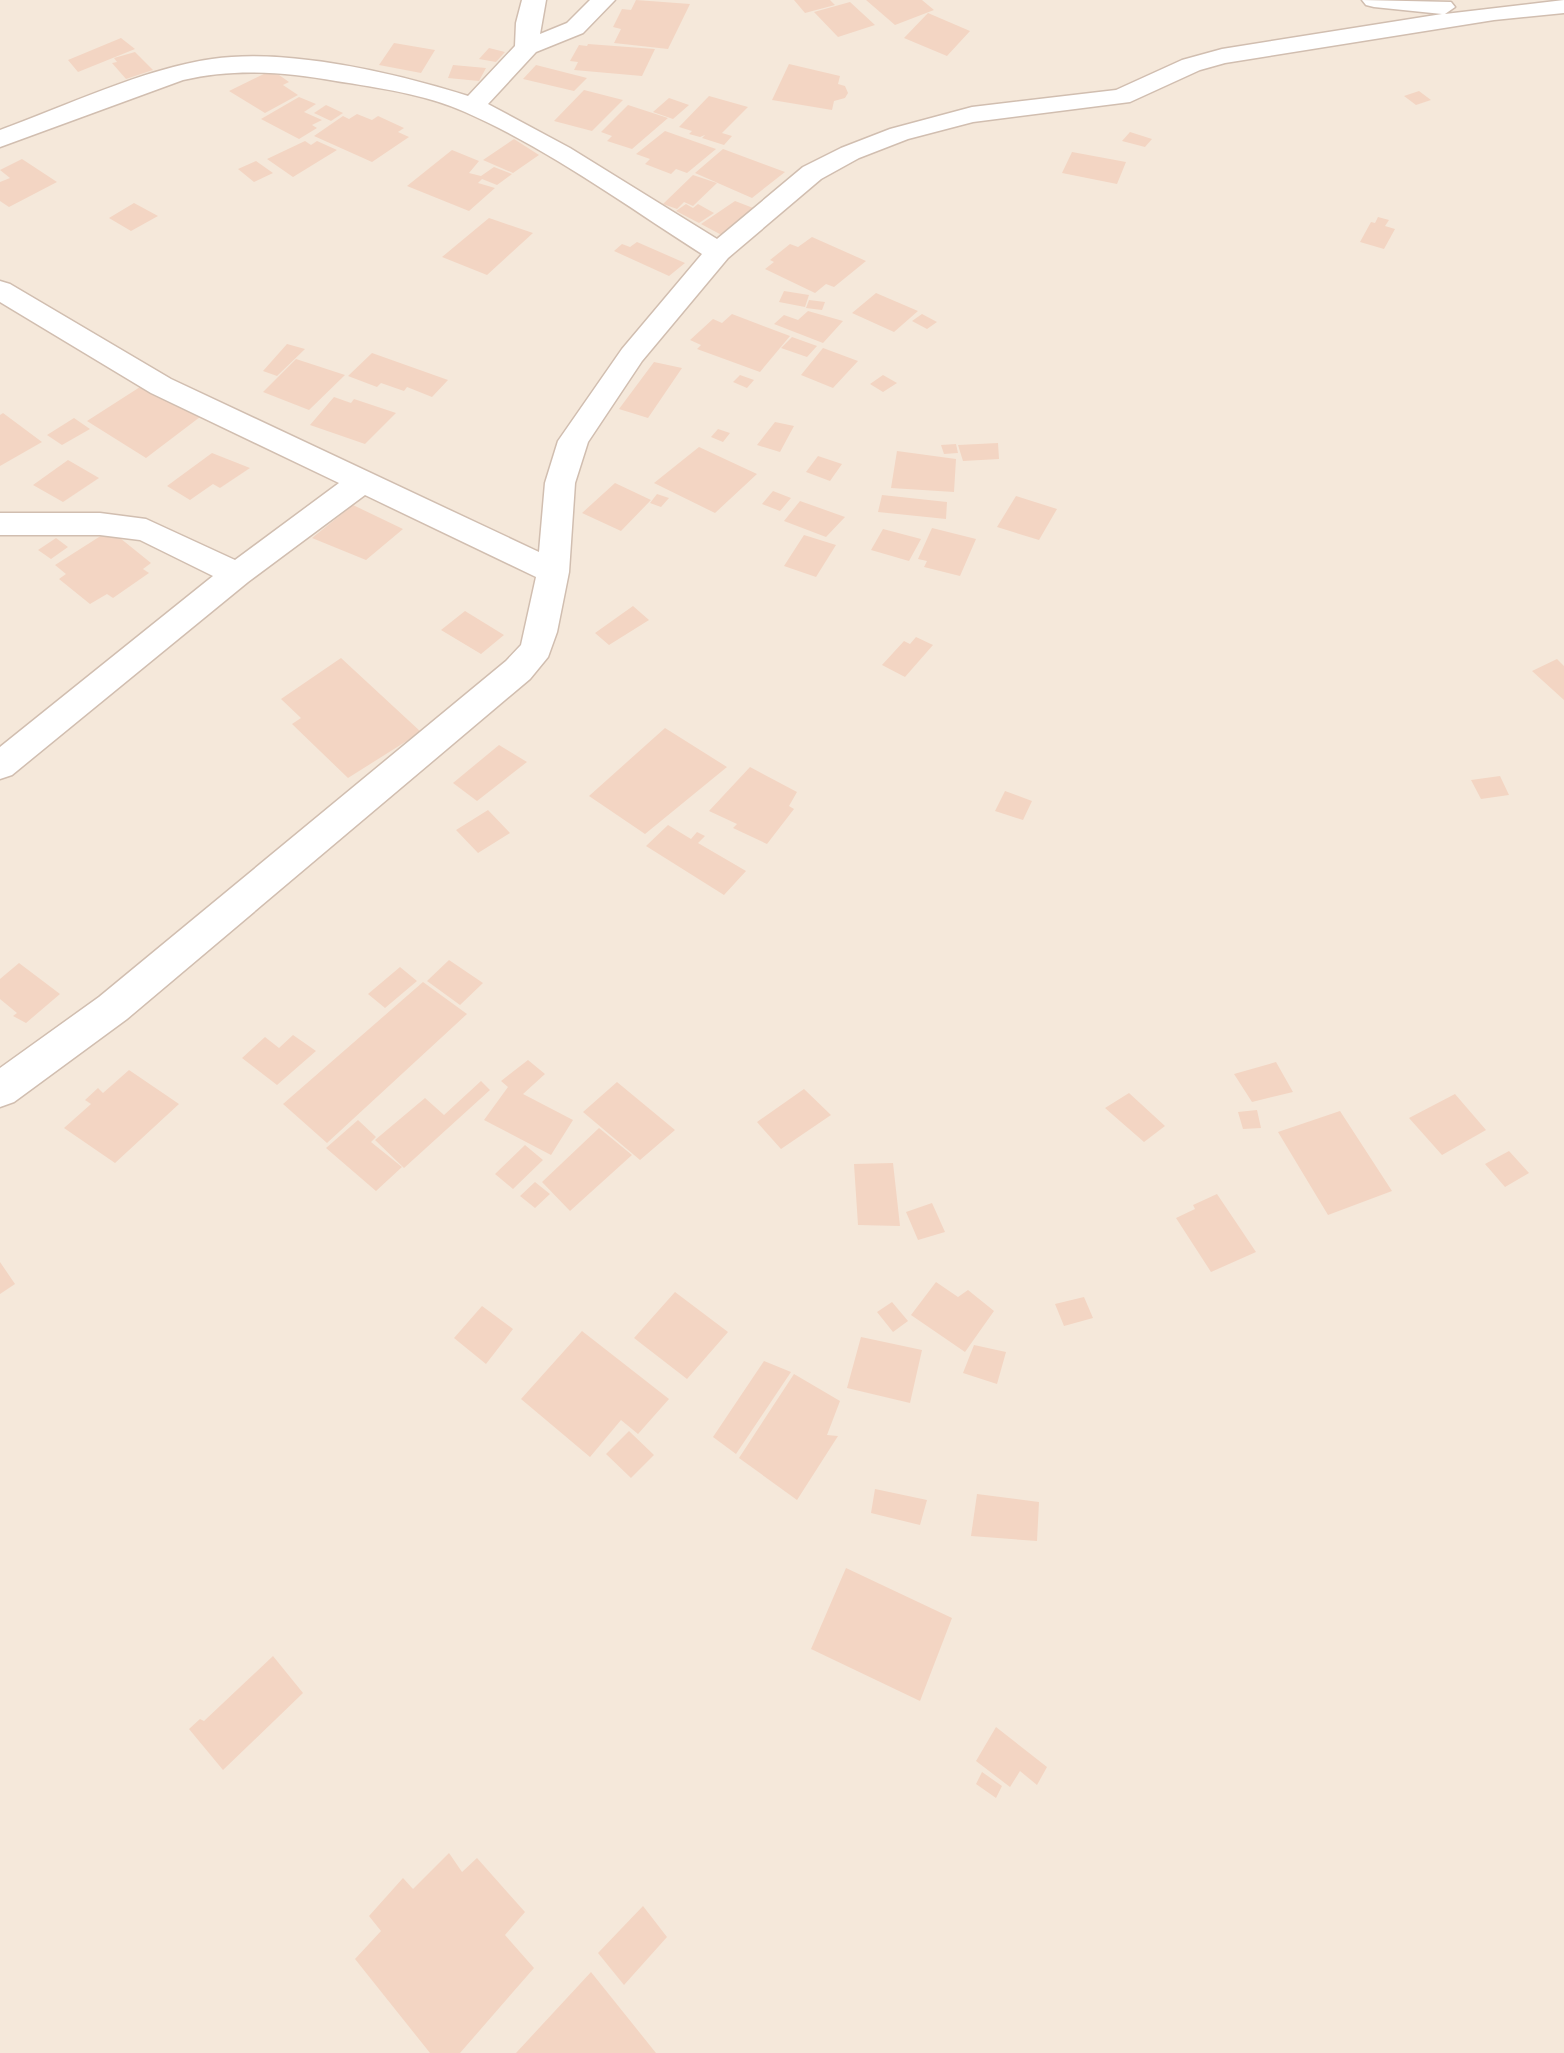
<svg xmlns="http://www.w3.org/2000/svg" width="1564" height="2053" viewBox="0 0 1564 2053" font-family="'Roboto Condensed',sans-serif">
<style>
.residential{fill:#f5e8da}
.building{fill:#f3d5c3}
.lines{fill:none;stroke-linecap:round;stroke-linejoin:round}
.street-casing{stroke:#d1beb0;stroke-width:3}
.street{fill:#fff;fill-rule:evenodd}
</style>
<rect width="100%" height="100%" fill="#fdf6ec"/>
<!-- residential -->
<path class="residential" d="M 0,0 L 1564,0 L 1564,2053 L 0,2053 Z"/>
<!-- building -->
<path class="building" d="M 636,0 L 690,4 L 668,49 L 614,43 L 621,29 L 613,27 L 622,9 L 631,10 Z
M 794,0 L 830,0 L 835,5 L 805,13 Z
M 866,0 L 922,0 L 934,10 L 895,25 Z
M 850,2 L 875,25 L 838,37 L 814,12 Z
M 928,13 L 970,31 L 947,56 L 904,38 Z
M 121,38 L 135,49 L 78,72 L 68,60 Z
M 394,43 L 435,50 L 421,73 L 379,65 Z
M 588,44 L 655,49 L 642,76 L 574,70 L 578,62 L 570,61 L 579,45 L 587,46 Z
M 489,48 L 505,52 L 496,62 L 479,59 Z
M 135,52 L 153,70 L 126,79 L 112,63 L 117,62 L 114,58 Z
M 789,64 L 840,76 L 838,84 L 845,86 L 848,93 L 845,98 L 834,101 L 832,110 L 772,100 Z
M 453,65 L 486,68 L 479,81 L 448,78 Z
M 536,65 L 587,78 L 574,91 L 523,79 Z
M 272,70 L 289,82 L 283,85 L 298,95 L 265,113 L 229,91 Z
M 584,90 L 623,100 L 592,131 L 554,121 Z
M 1419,91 L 1431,100 L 1416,105 L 1404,96 Z
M 709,96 L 748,107 L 722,133 L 732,136 L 724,145 L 702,138 L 705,135 L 700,137 L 689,134 L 692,131 L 679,127 Z
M 299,97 L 316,104 L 304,112 L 322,120 L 312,125 L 317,128 L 299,139 L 261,119 Z
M 669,98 L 689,105 L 673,119 L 653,112 Z
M 326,105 L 343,113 L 331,121 L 314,113 Z
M 628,105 L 668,118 L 632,149 L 607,141 L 612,136 L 601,132 Z
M 357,114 L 372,120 L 378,116 L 404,128 L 398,132 L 409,137 L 372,162 L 314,136 L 343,116 L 349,119 Z
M 665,131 L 716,149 L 687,173 L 676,169 L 671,174 L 645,164 L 650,159 L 636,154 Z
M 1130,132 L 1152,139 L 1145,147 L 1122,141 Z
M 514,139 L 539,155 L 513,173 L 483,160 Z
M 305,141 L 311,145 L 317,141 L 337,150 L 293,177 L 267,159 Z
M 723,149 L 785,172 L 752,198 L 695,173 Z
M 452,150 L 479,161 L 469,173 L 481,176 L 494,167 L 512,174 L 497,185 L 482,179 L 478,183 L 495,188 L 469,211 L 407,186 Z
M 1072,152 L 1126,162 L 1117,184 L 1062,173 Z
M 22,159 L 57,182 L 9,207 L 0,201 L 0,182 L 10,178 L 0,170 Z
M 256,161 L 273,173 L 254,182 L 238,169 Z
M 693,175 L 717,183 L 693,206 L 684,202 L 677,209 L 663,204 Z
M 735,201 L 761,211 L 729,239 L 701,224 Z
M 134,203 L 158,216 L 131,231 L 109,218 Z
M 686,204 L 693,208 L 698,204 L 714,213 L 699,223 L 676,211 Z
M 1378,217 L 1389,220 L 1385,226 L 1395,229 L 1384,249 L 1360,242 L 1371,222 L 1375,223 Z
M 489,218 L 533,233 L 487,275 L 442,257 Z
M 812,237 L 866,261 L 834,287 L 826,284 L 815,293 L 765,269 L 774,262 L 770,260 L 790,244 L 798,247 Z
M 637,242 L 685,263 L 669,276 L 614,251 L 622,244 L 630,247 Z
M 784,291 L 809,295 L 805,307 L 779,302 Z
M 876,293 L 918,311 L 894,332 L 852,313 Z
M 809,300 L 825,302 L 822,310 L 806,308 Z
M 808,311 L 843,321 L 823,343 L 774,324 L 784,315 L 798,320 Z
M 732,314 L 790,336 L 760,372 L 697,349 L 701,345 L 690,340 L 713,319 L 722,323 Z
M 922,314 L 937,322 L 927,329 L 912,321 Z
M 792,337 L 817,346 L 807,357 L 781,348 Z
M 287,344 L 305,349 L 277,376 L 263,371 Z
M 823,348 L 858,361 L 833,388 L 801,375 Z
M 372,353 L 448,380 L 432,397 L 407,387 L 404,391 L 381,383 L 377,387 L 348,376 Z
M 296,359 L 345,375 L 309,410 L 263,392 Z
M 654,362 L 682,368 L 648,418 L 619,409 Z
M 740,375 L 754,380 L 747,388 L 733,382 Z
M 883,375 L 897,383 L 883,392 L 870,384 Z
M 140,387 L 200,417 L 146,458 L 87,421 Z
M 334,397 L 351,403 L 354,399 L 396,413 L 365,444 L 310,425 Z
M 3,413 L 42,442 L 0,466 L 0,415 Z
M 74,418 L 90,429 L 62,445 L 47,435 Z
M 775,422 L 794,426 L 780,452 L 757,445 Z
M 718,429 L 730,433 L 723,442 L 711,437 Z
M 998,443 L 999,459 L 963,461 L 958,445 Z
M 956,444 L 958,453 L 944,454 L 941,445 Z
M 699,447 L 757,474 L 715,513 L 654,483 Z
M 897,451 L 956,459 L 954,492 L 891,488 Z
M 212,453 L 250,468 L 220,488 L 213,484 L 190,500 L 167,486 Z
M 818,456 L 842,464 L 830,481 L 806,472 Z
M 68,460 L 99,478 L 63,502 L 33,485 Z
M 615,483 L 651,500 L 621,531 L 582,513 Z
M 773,491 L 791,498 L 780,511 L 762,504 Z
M 657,494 L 669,498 L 661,507 L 650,503 Z
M 882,495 L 947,502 L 946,519 L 878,512 Z
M 1016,496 L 1057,509 L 1039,540 L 997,527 Z
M 800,501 L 845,517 L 826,537 L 784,521 Z
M 353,505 L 403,529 L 366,560 L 312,538 Z
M 932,528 L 976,539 L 960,576 L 924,567 L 927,561 L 918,559 Z
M 883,529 L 921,539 L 909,561 L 871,550 Z
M 110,530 L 151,563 L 143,569 L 149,573 L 113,598 L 107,594 L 90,604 L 59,579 L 66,574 L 55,565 Z
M 804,535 L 836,545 L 816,577 L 784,566 Z
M 56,538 L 68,547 L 51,559 L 38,550 Z
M 633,606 L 649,620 L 609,645 L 595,633 Z
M 465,611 L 504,635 L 481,654 L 441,630 Z
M 916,637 L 933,645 L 905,677 L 882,665 L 904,641 L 910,644 Z
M 341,658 L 421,732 L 348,778 L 292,724 L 301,718 L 281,699 Z
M 1557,659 L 1564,666 L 1564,700 L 1532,671 Z
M 665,728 L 727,767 L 645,834 L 589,796 Z
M 499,745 L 527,762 L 477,801 L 453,783 Z
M 750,767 L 797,792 L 789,806 L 794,809 L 767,844 L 733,828 L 737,824 L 709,811 Z
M 1500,776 L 1509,795 L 1481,799 L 1471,780 Z
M 1005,791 L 1032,801 L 1023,820 L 995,811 Z
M 488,810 L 510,833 L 478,853 L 456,830 Z
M 668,825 L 691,839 L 697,832 L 705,836 L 698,843 L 746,871 L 724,895 L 646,846 Z
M 449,960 L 483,983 L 460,1005 L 427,981 Z
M 19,963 L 60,994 L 26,1023 L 13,1016 L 17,1013 L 0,999 L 0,979 Z
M 400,967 L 417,981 L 385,1008 L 368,994 Z
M 423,982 L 467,1014 L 327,1143 L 283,1104 Z
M 293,1035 L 316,1051 L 277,1085 L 242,1058 L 265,1037 L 279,1048 Z
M 528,1060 L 545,1074 L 523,1094 L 573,1120 L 551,1155 L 484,1120 L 508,1087 L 501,1081 Z
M 1276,1062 L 1293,1092 L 1252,1102 L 1234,1074 Z
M 129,1070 L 179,1104 L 115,1163 L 64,1128 L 91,1104 L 85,1100 L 98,1088 L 103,1093 Z
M 481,1081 L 490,1090 L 404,1168 L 375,1140 L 425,1098 L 444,1115 Z
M 617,1082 L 675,1130 L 640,1160 L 583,1112 Z
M 804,1089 L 831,1115 L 781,1149 L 757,1122 Z
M 1129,1093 L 1165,1126 L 1144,1142 L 1105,1108 Z
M 1455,1094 L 1486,1130 L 1442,1155 L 1409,1118 Z
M 1257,1110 L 1261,1128 L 1243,1129 L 1238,1112 Z
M 1340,1111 L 1392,1191 L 1328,1215 L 1278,1132 Z
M 358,1120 L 376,1137 L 371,1142 L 402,1167 L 376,1191 L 326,1148 Z
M 599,1128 L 632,1155 L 570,1211 L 542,1182 Z
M 525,1145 L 543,1160 L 513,1189 L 495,1174 Z
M 1509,1151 L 1529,1173 L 1505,1187 L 1485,1164 Z
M 893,1163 L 900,1226 L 858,1225 L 854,1164 Z
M 535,1182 L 550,1194 L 535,1208 L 520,1196 Z
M 1217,1194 L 1256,1252 L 1211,1272 L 1176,1218 L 1195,1209 L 1193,1205 Z
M 932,1203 L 945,1232 L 918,1240 L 906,1212 Z
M 0,1262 L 15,1284 L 0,1294 Z
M 936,1282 L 958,1297 L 968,1290 L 994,1311 L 965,1352 L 911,1315 Z
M 675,1292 L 728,1332 L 687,1379 L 634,1338 Z
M 1084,1297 L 1093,1318 L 1064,1326 L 1055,1304 Z
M 892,1302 L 908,1321 L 893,1332 L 877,1312 Z
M 482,1306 L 513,1329 L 486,1364 L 454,1338 Z
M 582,1331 L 669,1399 L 638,1434 L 621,1420 L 590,1457 L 521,1399 Z
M 861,1337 L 922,1350 L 910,1403 L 847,1388 Z
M 974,1345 L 1006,1352 L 997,1384 L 963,1373 Z
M 764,1361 L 791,1372 L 736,1454 L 713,1437 Z
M 794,1374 L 840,1401 L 827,1435 L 838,1436 L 797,1500 L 739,1458 Z
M 629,1431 L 654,1455 L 631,1478 L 606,1454 Z
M 875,1489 L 927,1500 L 920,1525 L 871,1513 Z
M 977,1494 L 1039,1502 L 1037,1541 L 971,1536 Z
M 846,1568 L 952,1618 L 920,1701 L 811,1649 Z
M 273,1656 L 303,1693 L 223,1770 L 189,1729 L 200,1719 L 204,1721 Z
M 996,1727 L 1047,1767 L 1037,1785 L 1020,1771 L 1010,1787 L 976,1761 Z
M 982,1772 L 1002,1786 L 996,1798 L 976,1784 Z
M 449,1853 L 462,1872 L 477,1858 L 525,1912 L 505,1935 L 534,1968 L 460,2053 L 430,2053 L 355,1959 L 381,1931 L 369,1916 L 403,1878 L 413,1889 Z
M 643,1906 L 667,1937 L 624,1985 L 598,1953 Z
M 591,1972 L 656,2053 L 516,2053 Z"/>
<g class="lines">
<!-- street casing -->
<g class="street-casing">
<path id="street" d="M 522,0 L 546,0 L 540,34 L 567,23 L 590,0 L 615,0 L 583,33 L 536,52 L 488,104 L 570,148 L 717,239 L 803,167 L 841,148 L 890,129 L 972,107 L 1116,90 L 1182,60 L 1222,49 L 1442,14 L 1374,7 L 1366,5 L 1362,0 L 1451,2 L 1455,7 L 1445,14 L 1564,0 L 1564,13 L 1494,20 L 1225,63 L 1200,70 L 1130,102 L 973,122 L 908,139 L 859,158 L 821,179 L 728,258 L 642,361 L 588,442 L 575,483 L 569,572 L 557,632 L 548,657 L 530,679 L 127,1019 L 14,1102 L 0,1107 L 0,1068 L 99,997 L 506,661 L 521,645 L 536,577 L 365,495 L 248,582 L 12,775 L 0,779 L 0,747 L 213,576 L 140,540 L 100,535 L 0,535 L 0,513 L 100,513 L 146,519 L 235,560 L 339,483 L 151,393 L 0,302 L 0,281 L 10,284 L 171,379 L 539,552 L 545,483 L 558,441 L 622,349 L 702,254 C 625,205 549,149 465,112 C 425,94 379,88 336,81 C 285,72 235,68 183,80 L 0,147 L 0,130 C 63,107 146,68 212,59 C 288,48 395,73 468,96 L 515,46 L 516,23 Z"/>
</g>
<!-- street -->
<use href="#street" class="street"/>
</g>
</svg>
